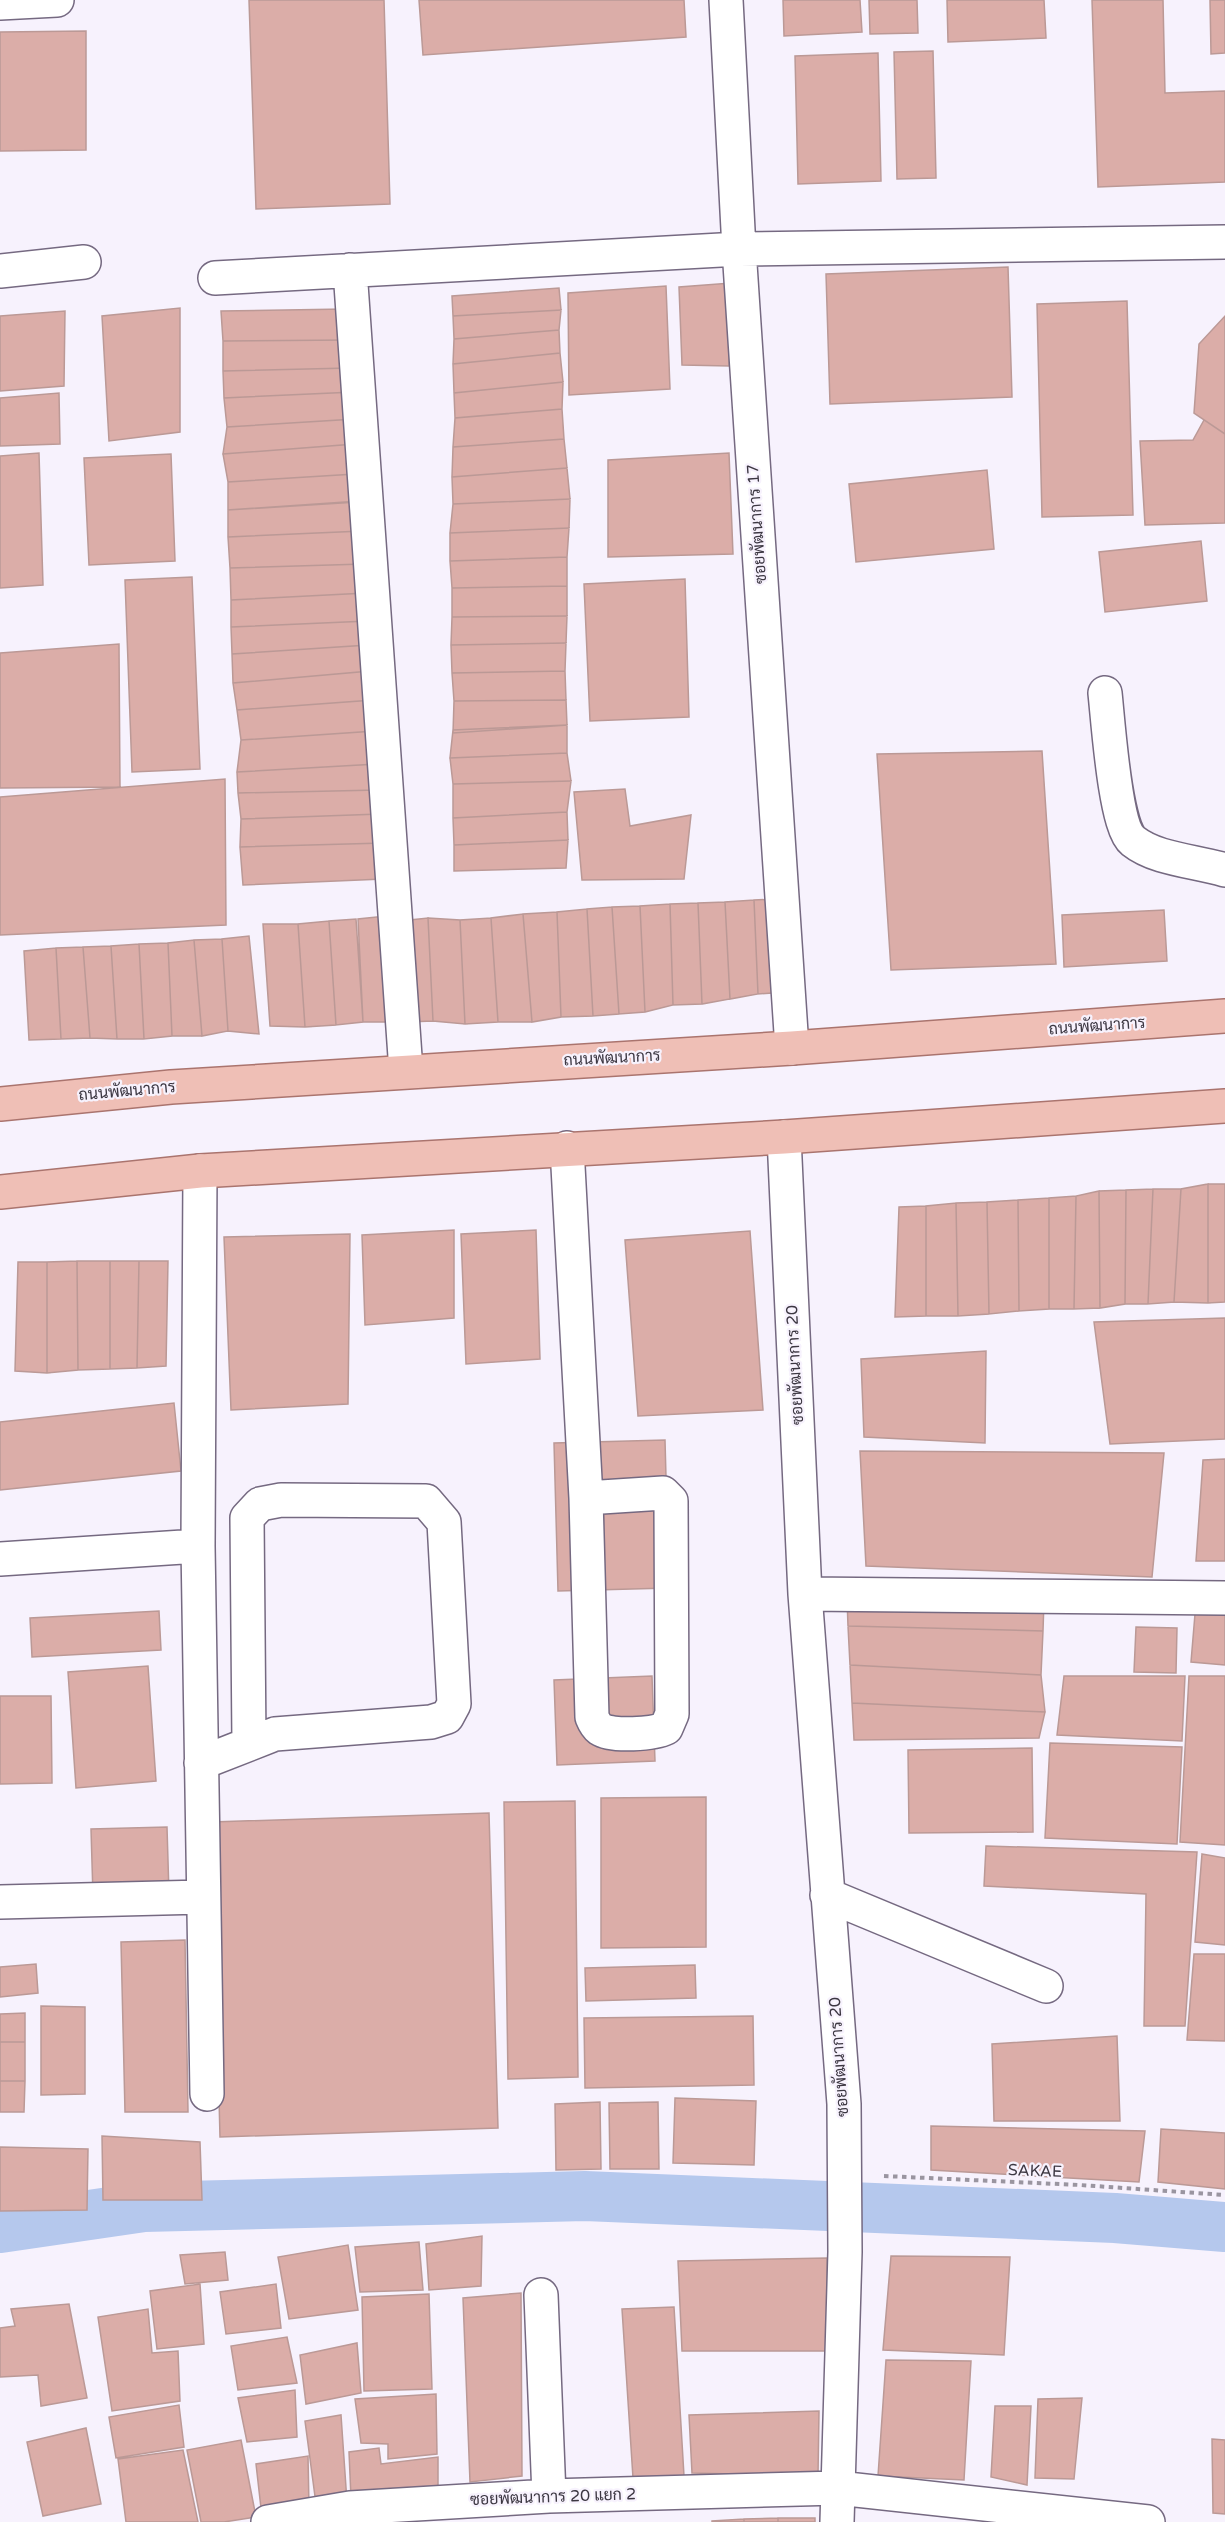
<svg xmlns="http://www.w3.org/2000/svg" width="1225" height="2522" viewBox="0 0 1225 2522" font-family="'Varela Round',Sarabun,sans-serif">
<style>
.lines{fill:none;stroke-linecap:round;stroke-linejoin:round}
.canal{stroke:#b5c8ed;stroke-width:50}
.building{fill:#dbada8;stroke:#bb9996;stroke-width:1.5}
.minor-casing{stroke:#756981;stroke-width:36}
.major-casing{stroke:#aa746e;stroke-width:36}
.path{stroke:#9a95a0;stroke-width:4;stroke-dasharray:4.5 4.5;stroke-linecap:butt}
.minor{stroke:#fff;stroke-width:33}
.major{stroke:#efbfb6;stroke-width:33}
.labels{text-anchor:middle;dominant-baseline:central;stroke-width:4.5;stroke-linejoin:round;paint-order:stroke}
.street-label{font-size:16px;fill:#3c3742;stroke:#f7f2fd}
</style>
<rect width="100%" height="100%" fill="#f7f2fd"/>
<g class="lines">
<!-- canal -->
<path class="canal" d="M 0,2228 L 144,2207 L 585,2196 L 1115,2218 L 1225,2227"/>
</g>
<!-- building -->
<path class="building" d="M 249,0 L 384,0 L 390,204 L 256,209 Z
M 419,0 L 684,0 L 686,37 L 423,55 Z
M 783,0 L 860,0 L 862,32 L 784,36 Z
M 869,0 L 917,0 L 918,33 L 870,34 Z
M 947,0 L 1044,0 L 1046,38 L 948,42 Z
M 1092,0 L 1163,0 L 1165,93 L 1225,91 L 1225,182 L 1098,187 Z
M 1210,0 L 1225,0 L 1225,53 L 1211,54 Z
M 86,31 L 86,150 L 0,151 L 0,32 Z
M 933,51 L 936,178 L 897,179 L 894,52 Z
M 878,53 L 881,181 L 798,184 L 795,56 Z
M 1008,267 L 1012,397 L 830,404 L 826,274 Z
M 731,283 L 729,366 L 682,365 L 679,287 Z
M 666,286 L 670,389 L 569,395 L 568,293 Z
M 559,288 L 561,310 L 453,316 L 452,296 Z
M 1127,301 L 1133,515 L 1042,517 L 1037,304 Z
M 180,308 L 180,432 L 109,441 L 102,316 Z
M 345,309 L 348,340 L 223,341 L 221,311 Z
M 561,310 L 559,330 L 454,339 L 453,316 Z
M 65,311 L 64,386 L 0,391 L 0,316 Z
M 1225,316 L 1225,434 L 1194,413 L 1199,344 Z
M 559,330 L 560,353 L 453,364 L 454,339 Z
M 348,340 L 349,368 L 223,371 L 223,341 Z
M 560,353 L 563,382 L 454,393 L 453,364 Z
M 349,368 L 354,392 L 224,398 L 223,371 Z
M 563,382 L 562,409 L 455,418 L 454,393 Z
M 354,392 L 355,419 L 227,427 L 224,398 Z
M 59,393 L 60,444 L 0,446 L 0,398 Z
M 562,409 L 564,439 L 453,447 L 455,418 Z
M 355,419 L 355,444 L 223,454 L 227,427 Z
M 1204,420 L 1225,434 L 1225,523 L 1145,525 L 1140,441 L 1193,440 Z
M 564,439 L 567,468 L 452,477 L 453,447 Z
M 355,444 L 355,474 L 228,482 L 223,454 Z
M 39,453 L 43,585 L 0,588 L 0,456 Z
M 729,453 L 733,554 L 608,557 L 608,460 Z
M 171,454 L 175,561 L 89,565 L 84,458 Z
M 567,468 L 570,499 L 453,504 L 452,477 Z
M 987,470 L 994,549 L 856,562 L 849,484 Z
M 355,474 L 357,502 L 228,510 L 228,482 Z
M 570,499 L 569,528 L 450,533 L 453,504 Z
M 359,501 L 362,531 L 228,537 L 228,510 Z
M 569,528 L 567,557 L 450,561 L 450,533 Z
M 362,531 L 364,564 L 230,568 L 228,537 Z
M 1201,541 L 1207,601 L 1105,612 L 1099,552 Z
M 567,557 L 567,586 L 452,588 L 450,561 Z
M 364,564 L 366,593 L 231,600 L 230,568 Z
M 192,577 L 200,769 L 132,772 L 125,580 Z
M 685,579 L 689,717 L 590,721 L 584,584 Z
M 567,586 L 567,616 L 452,617 L 452,588 Z
M 366,593 L 368,621 L 231,627 L 231,600 Z
M 567,616 L 566,643 L 451,645 L 452,617 Z
M 368,621 L 368,645 L 232,654 L 231,627 Z
M 566,643 L 565,671 L 452,673 L 451,645 Z
M 119,644 L 120,787 L 0,788 L 0,653 Z
M 368,645 L 370,671 L 233,683 L 232,654 Z
M 370,671 L 373,700 L 237,710 L 233,683 Z
M 565,671 L 566,700 L 454,701 L 452,673 Z
M 373,700 L 375,731 L 241,740 L 237,710 Z
M 566,700 L 567,725 L 453,733 L 454,701 Z
M 567,725 L 567,753 L 450,758 L 453,730 Z
M 375,731 L 377,764 L 237,772 L 241,740 Z
M 1042,751 L 1056,964 L 891,970 L 877,754 Z
M 567,753 L 571,781 L 453,784 L 450,758 Z
M 377,764 L 378,790 L 238,793 L 237,772 Z
M 225,779 L 226,925 L 0,935 L 0,797 Z
M 571,781 L 567,812 L 453,818 L 453,784 Z
M 625,789 L 630,826 L 691,815 L 684,879 L 582,880 L 574,792 Z
M 378,790 L 380,814 L 241,819 L 238,793 Z
M 567,812 L 568,840 L 454,845 L 453,818 Z
M 380,814 L 384,843 L 240,847 L 241,819 Z
M 568,840 L 566,868 L 454,871 L 454,845 Z
M 384,843 L 383,879 L 243,885 L 240,847 Z
M 779,899 L 786,992 L 758,994 L 754,900 Z
M 754,900 L 758,994 L 730,999 L 725,902 Z
M 725,902 L 730,999 L 702,1004 L 698,903 Z
M 698,903 L 702,1004 L 673,1005 L 670,904 Z
M 670,904 L 673,1005 L 645,1012 L 640,906 Z
M 640,906 L 645,1012 L 619,1014 L 612,907 Z
M 612,907 L 619,1014 L 593,1016 L 587,909 Z
M 587,909 L 593,1016 L 561,1017 L 557,912 Z
M 1164,910 L 1167,961 L 1064,967 L 1062,915 Z
M 557,912 L 561,1017 L 532,1022 L 523,914 Z
M 523,914 L 532,1022 L 498,1022 L 491,918 Z
M 386,916 L 394,1022 L 363,1022 L 358,919 Z
M 428,918 L 433,1021 L 407,1022 L 400,921 Z
M 428,918 L 460,920 L 465,1024 L 433,1021 Z
M 491,918 L 498,1022 L 465,1024 L 460,920 Z
M 356,919 L 363,1022 L 336,1025 L 329,921 Z
M 329,921 L 336,1025 L 305,1027 L 298,924 Z
M 263,924 L 298,924 L 305,1027 L 270,1026 Z
M 249,936 L 259,1034 L 228,1031 L 222,939 Z
M 222,939 L 228,1031 L 202,1036 L 194,940 Z
M 194,940 L 202,1036 L 172,1036 L 168,943 Z
M 168,943 L 172,1036 L 144,1039 L 139,944 Z
M 139,944 L 144,1039 L 117,1039 L 111,946 Z
M 111,946 L 117,1039 L 90,1038 L 83,947 Z
M 83,947 L 90,1038 L 61,1039 L 56,948 Z
M 56,948 L 61,1039 L 29,1040 L 24,951 Z
M 1208,1184 L 1208,1303 L 1174,1302 L 1181,1189 Z
M 1208,1184 L 1225,1184 L 1225,1302 L 1208,1303 Z
M 1153,1189 L 1148,1304 L 1125,1304 L 1126,1190 Z
M 1153,1189 L 1181,1189 L 1174,1302 L 1148,1304 Z
M 1126,1190 L 1125,1304 L 1100,1308 L 1099,1191 Z
M 1099,1191 L 1100,1308 L 1074,1309 L 1076,1196 Z
M 1076,1196 L 1074,1309 L 1049,1309 L 1049,1198 Z
M 1049,1198 L 1049,1309 L 1019,1311 L 1018,1200 Z
M 1018,1200 L 1019,1311 L 989,1314 L 987,1202 Z
M 987,1202 L 989,1314 L 958,1316 L 956,1203 Z
M 956,1203 L 958,1316 L 926,1316 L 926,1206 Z
M 926,1206 L 926,1316 L 895,1317 L 899,1207 Z
M 454,1230 L 454,1318 L 365,1325 L 362,1235 Z
M 536,1230 L 540,1359 L 466,1364 L 461,1234 Z
M 750,1231 L 763,1410 L 638,1416 L 625,1240 Z
M 350,1234 L 348,1404 L 231,1410 L 224,1237 Z
M 77,1261 L 78,1370 L 47,1373 L 47,1262 Z
M 77,1261 L 110,1261 L 110,1369 L 78,1370 Z
M 110,1261 L 139,1261 L 137,1368 L 110,1369 Z
M 139,1261 L 168,1261 L 166,1366 L 137,1368 Z
M 18,1262 L 47,1262 L 47,1373 L 15,1371 Z
M 1225,1318 L 1225,1439 L 1110,1444 L 1094,1322 Z
M 986,1351 L 985,1443 L 864,1437 L 861,1359 Z
M 174,1403 L 181,1471 L 0,1490 L 0,1422 Z
M 665,1440 L 669,1588 L 558,1591 L 554,1443 Z
M 860,1451 L 1164,1453 L 1152,1577 L 866,1566 Z
M 1225,1459 L 1225,1561 L 1196,1561 L 1203,1460 Z
M 847,1598 L 1044,1601 L 1043,1631 L 848,1626 Z
M 159,1611 L 161,1650 L 32,1657 L 30,1618 Z
M 1195,1614 L 1225,1615 L 1225,1665 L 1191,1662 Z
M 848,1626 L 1043,1631 L 1041,1675 L 850,1665 Z
M 1136,1627 L 1177,1628 L 1176,1673 L 1134,1672 Z
M 850,1665 L 1041,1675 L 1045,1712 L 852,1703 Z
M 148,1666 L 156,1781 L 76,1788 L 68,1672 Z
M 652,1676 L 655,1761 L 557,1765 L 554,1680 Z
M 1064,1676 L 1185,1676 L 1182,1741 L 1057,1735 Z
M 1189,1676 L 1225,1676 L 1225,1845 L 1180,1842 Z
M 0,1696 L 51,1696 L 52,1783 L 0,1784 Z
M 852,1703 L 1045,1712 L 1039,1738 L 854,1740 Z
M 1050,1743 L 1182,1747 L 1177,1844 L 1045,1838 Z
M 1032,1748 L 1033,1832 L 909,1833 L 908,1750 Z
M 706,1797 L 706,1947 L 601,1948 L 601,1798 Z
M 575,1801 L 578,2077 L 508,2079 L 504,1802 Z
M 489,1813 L 498,2128 L 220,2137 L 212,1822 Z
M 167,1827 L 169,1894 L 93,1896 L 91,1829 Z
M 986,1846 L 1197,1852 L 1185,2026 L 1144,2026 L 1146,1894 L 984,1886 Z
M 1202,1854 L 1225,1858 L 1225,1945 L 1195,1942 Z
M 185,1940 L 188,2112 L 125,2112 L 121,1942 Z
M 1194,1954 L 1225,1954 L 1225,2041 L 1187,2040 Z
M 36,1964 L 38,1993 L 0,1997 L 0,1967 Z
M 695,1965 L 696,1998 L 586,2001 L 585,1968 Z
M 41,2006 L 85,2007 L 85,2094 L 41,2095 Z
M 25,2013 L 25,2042 L 0,2042 L 0,2014 Z
M 753,2016 L 754,2085 L 585,2088 L 584,2018 Z
M 1117,2036 L 1120,2121 L 994,2121 L 992,2044 Z
M 0,2042 L 25,2042 L 25,2081 L 0,2081 Z
M 0,2081 L 25,2081 L 24,2112 L 0,2112 Z
M 675,2098 L 756,2101 L 754,2165 L 673,2163 Z
M 600,2102 L 601,2169 L 556,2170 L 555,2104 Z
M 658,2102 L 659,2169 L 610,2169 L 609,2103 Z
M 931,2126 L 1145,2131 L 1139,2182 L 931,2170 Z
M 1161,2129 L 1225,2133 L 1225,2189 L 1158,2182 Z
M 102,2136 L 200,2142 L 202,2200 L 103,2200 Z
M 0,2147 L 88,2149 L 87,2210 L 0,2211 Z
M 482,2236 L 481,2286 L 429,2290 L 426,2244 Z
M 419,2242 L 423,2290 L 360,2292 L 355,2247 Z
M 348,2245 L 358,2310 L 289,2319 L 278,2257 Z
M 225,2252 L 228,2280 L 185,2284 L 180,2255 Z
M 891,2256 L 1010,2257 L 1004,2355 L 883,2350 Z
M 827,2258 L 827,2351 L 682,2351 L 678,2261 Z
M 200,2284 L 204,2344 L 157,2349 L 150,2291 Z
M 276,2284 L 281,2328 L 226,2334 L 220,2292 Z
M 521,2293 L 522,2476 L 470,2482 L 463,2298 Z
M 429,2294 L 432,2389 L 364,2391 L 362,2297 Z
M 69,2304 L 87,2398 L 41,2406 L 38,2375 L 0,2377 L 0,2328 L 15,2326 L 11,2309 Z
M 674,2307 L 684,2476 L 633,2478 L 622,2309 Z
M 148,2309 L 152,2353 L 178,2351 L 180,2401 L 112,2411 L 98,2317 Z
M 287,2337 L 297,2383 L 238,2390 L 231,2346 Z
M 357,2343 L 361,2393 L 306,2404 L 300,2355 Z
M 886,2360 L 971,2361 L 964,2480 L 878,2476 Z
M 295,2390 L 297,2437 L 247,2442 L 238,2398 Z
M 436,2394 L 437,2454 L 388,2459 L 388,2444 L 361,2443 L 355,2399 Z
M 1082,2398 L 1074,2479 L 1035,2478 L 1038,2399 Z
M 179,2405 L 184,2447 L 116,2458 L 109,2417 Z
M 995,2406 L 1031,2406 L 1027,2485 L 991,2477 Z
M 819,2411 L 818,2476 L 692,2473 L 689,2415 Z
M 341,2415 L 347,2502 L 316,2504 L 305,2421 Z
M 86,2428 L 101,2504 L 43,2516 L 27,2442 Z
M 1212,2439 L 1225,2440 L 1225,2514 L 1213,2513 Z
M 241,2440 L 256,2517 L 224,2522 L 201,2522 L 187,2450 Z
M 379,2448 L 381,2464 L 438,2457 L 438,2493 L 351,2498 L 349,2452 Z
M 183,2450 L 198,2522 L 126,2522 L 118,2459 Z
M 308,2456 L 309,2508 L 262,2517 L 256,2464 Z
M 778,2518 L 778,2522 L 744,2522 L 744,2519 Z
M 778,2518 L 815,2518 L 815,2522 L 778,2522 Z
M 744,2519 L 744,2522 L 712,2522 L 712,2521 Z"/>
<g class="lines">
<!-- minor casing -->
<g class="minor-casing">
<path id="minor" d="M 726,0 L 739,249 L 792,1048
M 0,3 L 57,0
M 350,270 L 406,1071
M 0,271 L 84,262
M 215,278 L 739,249 L 1225,242
M 1105,693 C 1108,720 1115,827 1133,841 C 1157,860 1196,861 1225,870
M 784,1137 L 805,1594 L 844,2104 L 845,2252 L 837,2522
M 567,1148 L 586,1498 L 592,1717 C 594,1722 596,1726 600,1729 C 612,1737 654,1734 666,1728 L 672,1714 L 671,1501 L 663,1493 L 586,1498
M 200,1171 L 198,1546 L 207,2094
M 0,1559 L 198,1546
M 805,1594 L 1225,1598
M 201,1763 L 275,1734 L 431,1722 L 447,1717 L 454,1704 L 444,1522 L 426,1501 L 281,1500 L 260,1504 L 247,1518 L 249,1743
M 827,1895 L 1046,1986
M 0,1902 L 203,1897
M 541,2295 L 549,2496
M 268,2522 L 350,2508 L 549,2496 L 838,2488 L 1148,2522"/>
</g>
<!-- major casing -->
<g class="major-casing">
<path id="major" d="M 0,1104 L 171,1087 L 792,1048 L 1225,1016
M 0,1192 L 200,1171 L 784,1137 L 1225,1106"/>
</g>
<!-- path -->
<path class="path" d="M 884,2176 L 1080,2185 L 1225,2195"/>
<!-- minor -->
<use href="#minor" class="minor"/>
<!-- major -->
<use href="#major" class="major"/>
</g>
<g class="labels">
<!-- street labels -->
<g class="street-label">
<text transform="translate(757 524) rotate(-94)">ซอยพัฒนาการ 17</text>
<text transform="translate(1097 1026) rotate(-4)">ถนนพัฒนาการ</text>
<text transform="translate(612 1058) rotate(-3)">ถนนพัฒนาการ</text>
<text transform="translate(127 1091) rotate(-5)">ถนนพัฒนาการ</text>
<text transform="translate(795 1365) rotate(-93)">ซอยพัฒนาการ 20</text>
<text transform="translate(839 2057) rotate(-94)">ซอยพัฒนาการ 20</text>
<text transform="translate(1035 2171) rotate(2)">SAKAE</text>
<text transform="translate(553 2497) rotate(-2)">ซอยพัฒนาการ 20 แยก 2</text>
</g>
</g>
</svg>
